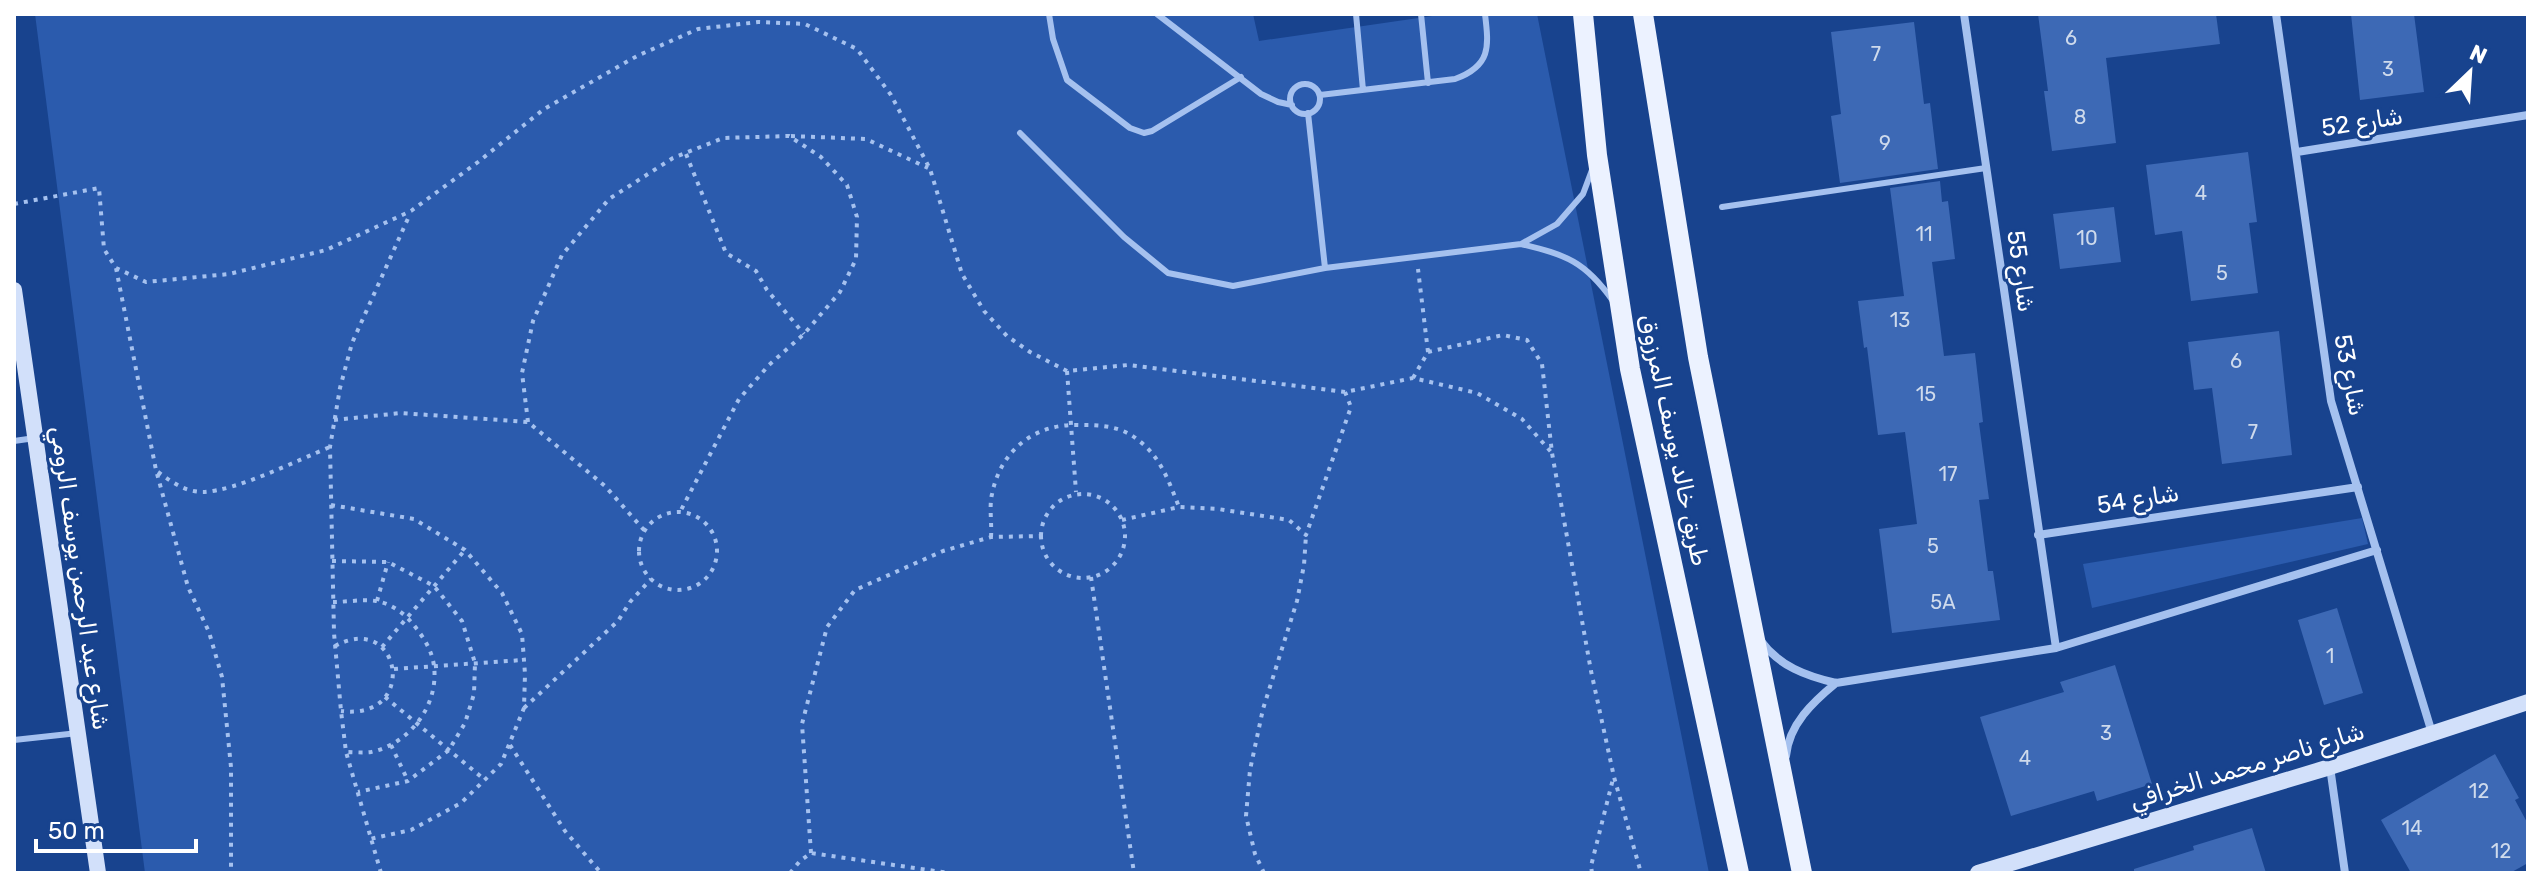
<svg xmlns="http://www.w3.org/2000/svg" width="2542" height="887" viewBox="0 0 2542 887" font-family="Rubik,'Noto Sans Arabic',sans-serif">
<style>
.green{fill:#2b5bad}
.building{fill:#3d69b5}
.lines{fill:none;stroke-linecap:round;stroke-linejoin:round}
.path{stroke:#a5c1ef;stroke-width:4;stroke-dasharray:4 6;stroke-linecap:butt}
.lane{stroke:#a5c1ef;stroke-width:6}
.street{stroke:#a5c1ef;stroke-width:8}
.secondary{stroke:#d2e0fa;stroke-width:16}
.primary{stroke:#ecf2ff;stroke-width:20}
.labels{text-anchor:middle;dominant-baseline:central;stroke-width:6;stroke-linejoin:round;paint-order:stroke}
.number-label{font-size:20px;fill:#cedaec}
.street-label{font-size:24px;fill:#fff;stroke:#18438e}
</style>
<rect width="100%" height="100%" fill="#18438e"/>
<!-- green -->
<path class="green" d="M 35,14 L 1253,14 L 1259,41 L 1446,14 L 1537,14 L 1709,873 L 145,873 Z
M 2362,518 L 2368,544 L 2092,608 L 2083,564 Z"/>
<!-- building -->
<path class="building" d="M 2038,14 L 2216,14 L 2220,44 L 2106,58 L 2116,143 L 2052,151 L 2044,91 L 2048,91 Z
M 2351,14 L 2414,14 L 2424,92 L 2360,100 Z
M 1914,22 L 1924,104 L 1930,103 L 1938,169 L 1840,183 L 1831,116 L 1841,114 L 1831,32 Z
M 2248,152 L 2257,222 L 2249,223 L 2258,293 L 2191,301 L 2182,231 L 2155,235 L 2146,165 Z
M 1940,181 L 1942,202 L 1948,201 L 1955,259 L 1932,262 L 1944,356 L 1975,353 L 1983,422 L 1979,423 L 1989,499 L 1979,500 L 1988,571 L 1993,571 L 2000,620 L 1892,633 L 1879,529 L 1917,524 L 1905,432 L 1878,435 L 1867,347 L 1864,348 L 1858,301 L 1904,296 L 1890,188 Z
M 2114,207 L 2121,262 L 2060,269 L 2053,214 Z
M 2279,331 L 2292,455 L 2222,464 L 2212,388 L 2194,390 L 2188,342 Z
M 2337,608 L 2363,693 L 2324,705 L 2298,620 Z
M 2115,665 L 2152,784 L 2097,801 L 2094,791 L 2011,816 L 1980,717 L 2064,692 L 2060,682 Z
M 2495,754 L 2519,798 L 2515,800 L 2528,824 L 2528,863 L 2510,873 L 2411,873 L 2381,820 Z
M 2252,828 L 2266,873 L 2134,873 L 2134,869 L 2194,850 L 2193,846 Z"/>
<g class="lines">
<!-- path -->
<path class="path" d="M 791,136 L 866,139 L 928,168
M 686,154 L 726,253 L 756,271 L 767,290 L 804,334
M 14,204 L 99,188 L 104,249 L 116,268 L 146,282 L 229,274 L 326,250 L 411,211 L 478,162 L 544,109 L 637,56 L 698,29 L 758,22 L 805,24 L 857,49 L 891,95 L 930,169 L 962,274 L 984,311 L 1007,336 L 1030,352 L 1067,371 L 1128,365 L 1345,392 L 1413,378 L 1477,393 L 1522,419 L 1552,453
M 116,268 L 156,470 L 188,587 L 209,632 L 222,677 L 231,767 L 231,873
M 1428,352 L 1503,335 L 1527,340 L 1542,364 L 1552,453 L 1591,671 L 1614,777 L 1641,873
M 1067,371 L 1076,492
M 1413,378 L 1428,352 L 1418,269
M 334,420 L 401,413 L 528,422 L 605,486 L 644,530
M 528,422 L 522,373 L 533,321 L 562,255 L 609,199 L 673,158 L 723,138 L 789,136 L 821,157 L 847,185 L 857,217 L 856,259 L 840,292 L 804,334 L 769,365 L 739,399 L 680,512
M 158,472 C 172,482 185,492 203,492 C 236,491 298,460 330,447
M1041 536a42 42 0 1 1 84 0a42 42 0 1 1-84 0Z
M 331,505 L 414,519 L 465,550 L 502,593 L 522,634 L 525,674 L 524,708 L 501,764 L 461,803 L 411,830 L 370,839
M639 551a39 39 0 1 1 78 0a39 39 0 1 1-78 0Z
M 1122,520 L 1179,507 L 1218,509 L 1289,520 L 1306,535 L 1351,407 L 1345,392
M 991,537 C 992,523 989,507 992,494 C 1001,449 1036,423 1080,425 C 1101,425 1121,426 1138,440 C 1161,457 1169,482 1179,507
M 332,561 L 388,562 L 434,586 L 462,621 L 475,663 L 474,694 L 465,723 L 449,750 L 408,781 L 358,792
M 1091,577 L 1134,873
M 377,601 L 388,562
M 333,602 C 347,602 363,599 376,601 C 390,603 404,613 412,623 C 423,636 432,650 434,666 C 439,706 409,744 371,752 C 363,753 354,752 346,752
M 335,646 C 401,610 420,721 341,711
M 382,647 L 465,550
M 394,669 L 523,660
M 385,697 L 485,780
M 524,708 L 618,621 L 630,602 L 651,579
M 391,745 L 408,781
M 510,745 L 565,831 L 601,873
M 811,853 L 802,724 L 827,627 L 855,590 L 943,551 L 991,537 L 1041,536
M 381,873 L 346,752 L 341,711 L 334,633 L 330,447 L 340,388 L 352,343 L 410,214
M 790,873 L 800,861 L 811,853 L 949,873
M 1264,873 L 1255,854 L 1246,816 L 1250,770 L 1263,709 L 1297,601 L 1304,565 L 1306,535
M 1592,873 L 1591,866 L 1613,779"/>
<!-- lane -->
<path class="lane" d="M 1049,14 L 1053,39 L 1067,80 L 1130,128 L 1144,133 L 1152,131 L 1241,77
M 1157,14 L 1261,94 L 1278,102 L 1292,105
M 1356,14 L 1363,90
M 1421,14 L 1428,83
M1290 99a15 15 0 1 1 30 0a15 15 0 1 1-30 0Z
M 1320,95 L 1455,79 C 1491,66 1489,47 1485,14
M 1308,113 L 1325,268
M 1020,133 L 1124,237 L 1168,273 L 1233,286 L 1325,268 L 1521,244 L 1557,224 L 1583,194 L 1592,170
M 1722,207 L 1986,168
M 1521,244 C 1566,255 1585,261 1613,301
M 14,441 L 35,438
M 14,740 L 78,733"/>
<!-- street -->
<path class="street" d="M 1964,14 L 2056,648
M 2276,14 L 2331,401 L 2432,733
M 2297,152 L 2528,115
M 2038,535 L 2358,487
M 1761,641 C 1779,666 1806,676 1836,683 L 2056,648 L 2377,550
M 1786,756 C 1789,724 1813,702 1836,683
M 2330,767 L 2345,873"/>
<!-- secondary -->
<path class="secondary" d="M 14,290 L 98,873
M 1978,873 L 2330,767 L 2528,702"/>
<!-- primary -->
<path class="primary" d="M 1583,14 L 1597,155 L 1630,369 L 1739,873
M 1643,14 L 1698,357 L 1802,873"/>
</g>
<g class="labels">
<!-- number labels -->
<g class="number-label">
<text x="2071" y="38">6</text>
<text x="1876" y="54">7</text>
<text x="2388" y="69">3</text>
<text x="2080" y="117">8</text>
<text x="1885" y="143">9</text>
<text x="2201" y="193">4</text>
<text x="1924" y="234">11</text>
<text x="2087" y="238">10</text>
<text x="2222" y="273">5</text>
<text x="1900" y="320">13</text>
<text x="2236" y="361">6</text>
<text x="1926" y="394">15</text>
<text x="2253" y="432">7</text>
<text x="1948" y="474">17</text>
<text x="1933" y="546">5</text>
<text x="1943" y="602">5A</text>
<text x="2330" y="656">1</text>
<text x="2106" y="733">3</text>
<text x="2025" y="758">4</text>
<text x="2479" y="791">12</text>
<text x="2412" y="828">14</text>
<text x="2501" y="851">12</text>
</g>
<!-- street labels -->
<g class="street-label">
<text transform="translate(2362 122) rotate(-9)">شارع 52</text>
<text transform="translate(2021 271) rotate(82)">شارع 55</text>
<text transform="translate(2350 375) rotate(79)">شارع 53</text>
<text transform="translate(1674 440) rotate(78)">طريق خالد يوسف المرزوق</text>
<text transform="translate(2138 499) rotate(-9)">شارع 54</text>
<text transform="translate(80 578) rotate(82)">شارع عبد الرحمن يوسف الرومي</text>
<text transform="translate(2247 766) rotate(-17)">شارع ناصر محمد الخرافي</text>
</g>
</g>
<!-- border -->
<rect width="2542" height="887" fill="none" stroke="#ffffff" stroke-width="32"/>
<!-- north arrow -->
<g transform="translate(2470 72) rotate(25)" stroke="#18438e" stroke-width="6" paint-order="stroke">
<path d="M0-6L14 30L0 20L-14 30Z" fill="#ffffff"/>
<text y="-12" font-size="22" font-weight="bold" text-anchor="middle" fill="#ffffff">N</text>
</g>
<!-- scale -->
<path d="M36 839v12h160v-12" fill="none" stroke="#ffffff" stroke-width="4"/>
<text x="48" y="839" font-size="24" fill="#ffffff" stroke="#18438e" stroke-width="6" paint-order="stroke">50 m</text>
</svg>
